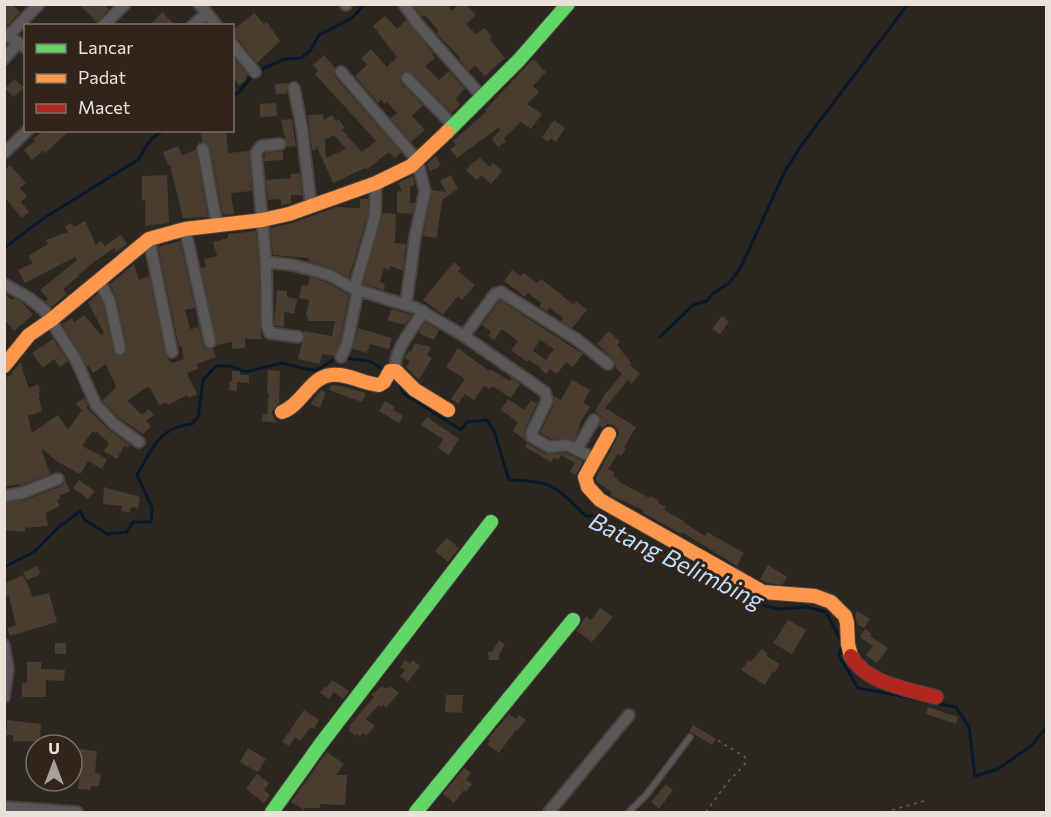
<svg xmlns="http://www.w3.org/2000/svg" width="1051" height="817" viewBox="0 0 1051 817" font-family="Commissioner,sans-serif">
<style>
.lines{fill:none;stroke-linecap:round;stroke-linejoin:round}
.stream{stroke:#081929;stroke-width:3}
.building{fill:#493d30;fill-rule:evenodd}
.lane-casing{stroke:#49443f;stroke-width:8}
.street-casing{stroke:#49443f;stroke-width:14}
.fast-casing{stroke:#49443f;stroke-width:16}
.slow-casing{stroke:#49443f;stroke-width:16}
.jam-casing{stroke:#49443f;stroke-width:16}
.path{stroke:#62605f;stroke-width:1.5;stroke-dasharray:3 4.5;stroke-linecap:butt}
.lane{stroke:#5a5758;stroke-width:5}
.street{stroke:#5a5758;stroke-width:10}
.fast{stroke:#63d668;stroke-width:14}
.slow{stroke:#ff974d;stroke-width:14}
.jam{stroke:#b3261e;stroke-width:14}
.labels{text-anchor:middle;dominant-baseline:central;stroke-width:6;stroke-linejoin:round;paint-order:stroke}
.water-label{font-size:24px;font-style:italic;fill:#bcddfe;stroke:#31251b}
</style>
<rect width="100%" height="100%" fill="#2c2620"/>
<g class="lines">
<!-- stream -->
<path class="stream" d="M 232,96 L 238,93 L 251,77 L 264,68 L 285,59 L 301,58 L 310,51 L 319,35 L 352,18 L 365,4
M 4,248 L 44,218 L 139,159 C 145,147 151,136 165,130
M 660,337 L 693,305 L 707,301 L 712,294 L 729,283 L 740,269 L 785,171 L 803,143 L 908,4
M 344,358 L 369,361 L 385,370
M 399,383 L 403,393 L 461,430 L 467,422 L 487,420 L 494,431 L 509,480 C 555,481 554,486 586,516 L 600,516 L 639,542 L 692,561 L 762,605 L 779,609 L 806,607 L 826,612 L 842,643 L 839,656 L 858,688 L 918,699
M 4,567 L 34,552 L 59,527 L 80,511 L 85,520 L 107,534 L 127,532 L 133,522 L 151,522 L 152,508 L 137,475 C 152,449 159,427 192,424 L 198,417 L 203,380 L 216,366 L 230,366 L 246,372 L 281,363 L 315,371 L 337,358
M 936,703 L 956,707 L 969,727 L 975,776 L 998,769 L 1032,745 L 1046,728"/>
</g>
<!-- building -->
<path class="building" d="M 4,4 L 12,4 L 20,12 L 7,26 L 4,23 Z
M 79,4 L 104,4 L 109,9 L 97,22 Z
M 413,4 L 447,4 L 452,11 L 459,4 L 466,4 L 476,15 L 466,24 L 476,34 L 485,28 L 492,37 L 489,39 L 505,58 L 485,76 L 475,65 L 469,71 L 459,59 L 460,58 L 436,33 L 439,31 L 425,15 L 422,17 Z
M 162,12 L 176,26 L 149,26 Z
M 254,13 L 264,24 L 267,22 L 280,41 L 257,63 L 238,39 L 232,37 L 232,31 Z
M 385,16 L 397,29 L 406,20 L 433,53 L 432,54 L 435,58 L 425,66 L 439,80 L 449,71 L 465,89 L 455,99 L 460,104 L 452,113 L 412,73 L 406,71 L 401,73 L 400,79 L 401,83 L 423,105 L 412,116 L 425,130 L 411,142 L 390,118 L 397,113 L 387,102 L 384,104 L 381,100 L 378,103 L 355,76 L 367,65 L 361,58 L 371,49 L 387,67 L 397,57 L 373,26 Z
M 324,55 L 335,68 L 334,73 L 335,77 L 401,152 L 395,158 L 389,152 L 367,169 L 365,168 L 333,183 L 316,145 L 316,150 L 312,150 L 308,115 L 323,114 L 324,120 L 332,115 L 336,121 L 339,119 L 345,128 L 342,130 L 362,152 L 376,141 L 315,74 L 318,71 L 313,65 ZM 334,135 L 346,149 L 326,158 L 325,140 Z
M 232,56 L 248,75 L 245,77 L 247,79 L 239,85 L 232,77 Z
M 533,59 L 546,72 L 533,86 L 539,92 L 527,104 L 542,114 L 531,129 L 521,122 L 504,138 L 506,141 L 498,147 L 492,139 L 500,130 L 498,128 L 457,158 L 450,149 L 456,145 L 453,141 L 487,111 L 485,110 Z
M 14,79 L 24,87 L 14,97 L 5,89 Z
M 288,83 L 287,94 L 276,94 L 275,84 Z
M 276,103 L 277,116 L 260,117 L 260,104 Z
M 292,119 L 296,146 L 287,147 L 281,120 Z
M 554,120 L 565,128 L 556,142 L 551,138 L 548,142 L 542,137 Z
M 49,130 L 70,130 L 45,153 L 43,151 L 32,160 L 24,150 L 35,141 L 33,139 L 43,131 L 45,134 Z
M 200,130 L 226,130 L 228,153 L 249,151 L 252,191 L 231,193 L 234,214 L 223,215 L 210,148 L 206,142 L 202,142 Z
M 178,146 L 182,155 L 196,150 L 208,217 L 183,218 L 170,165 L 168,165 L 163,152 Z
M 283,151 L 283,160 L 264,161 L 265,153 Z
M 436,156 L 441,166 L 430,171 L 427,164 Z
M 480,158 L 490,167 L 493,163 L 502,171 L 491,184 L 481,175 L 477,180 L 466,170 L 472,163 Z
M 10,165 L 26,183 L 20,188 L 27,196 L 21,202 L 29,212 L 22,218 L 4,197 L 4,170 Z
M 300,173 L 302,195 L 291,195 L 291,203 L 281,206 L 281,199 L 268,200 L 266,180 L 291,178 L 291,174 Z
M 167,175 L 169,223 L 145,226 L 145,200 L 142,201 L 142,176 Z
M 451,175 L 458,189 L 442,200 L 437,238 L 423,236 L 432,190 L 446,192 L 440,181 Z
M 413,176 L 415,184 L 410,187 L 410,203 L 415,203 L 412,214 L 397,213 L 397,191 L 402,191 L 398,183 Z
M 360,199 L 368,199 L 368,214 L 349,278 L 331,268 L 308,261 L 309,258 L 273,255 L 270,228 L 292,223 L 337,207 L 360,208 Z
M 383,213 L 396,214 L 395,243 L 406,244 L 403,271 L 390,266 L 389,270 L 384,268 L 380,282 L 385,284 L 384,290 L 363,284 Z
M 85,221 L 96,245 L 101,241 L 105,246 L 121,235 L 127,244 L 116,252 L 114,248 L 87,267 L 88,268 L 78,275 L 79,276 L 63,289 L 67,294 L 51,307 L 45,301 L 48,299 L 40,290 L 77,260 L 75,257 L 25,283 L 18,270 L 33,263 L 28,256 L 48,244 L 46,240 L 68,232 L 65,226 L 72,223 L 74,227 Z
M 256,231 L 259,262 L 260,325 L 262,339 L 245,339 L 245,348 L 232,349 L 232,342 L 217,345 L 201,268 L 206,267 L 204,259 L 217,256 L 213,242 L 228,238 L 228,234 Z
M 180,241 L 195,308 L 185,310 L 190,329 L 199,327 L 204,347 L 208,349 L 213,349 L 216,357 L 197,364 L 198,369 L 187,373 L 197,394 L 188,398 L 187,395 L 168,405 L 166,402 L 159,405 L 150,388 L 147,387 L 127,401 L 142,415 L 149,409 L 154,415 L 146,421 L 151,426 L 143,434 L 119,418 L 102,401 L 116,387 L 106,364 L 93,373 L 88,365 L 87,366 L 62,324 L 72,318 L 74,322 L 84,315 L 101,335 L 104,333 L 88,302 L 98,294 L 103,304 L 113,351 L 118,356 L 125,355 L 127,347 L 117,300 L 110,284 L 134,264 L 139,280 L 149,276 L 166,356 L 172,363 L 184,359 L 181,346 L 179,347 L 158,247 Z
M 454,262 L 461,268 L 458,271 L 475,285 L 462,300 L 458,296 L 443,315 L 423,300 Z
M 512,270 L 521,276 L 524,273 L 537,283 L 541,279 L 574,305 L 576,301 L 587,310 L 572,328 L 561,321 L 563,318 L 550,308 L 547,312 L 539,306 L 541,303 L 528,293 L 525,297 L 504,281 Z
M 310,277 L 326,282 L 349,295 L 340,342 L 334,356 L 322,354 L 320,364 L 298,359 L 302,343 L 305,339 L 304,331 L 332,336 L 335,321 L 308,321 L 308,317 L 306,316 L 309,300 L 299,298 L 302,285 L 308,286 Z
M 277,290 L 287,291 L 287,297 L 297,299 L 294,314 L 284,312 L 284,327 L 277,326 L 274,324 Z
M 4,293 L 12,300 L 14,298 L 23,303 L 33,315 L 14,331 L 4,319 Z
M 500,300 L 583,354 L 573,367 L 566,362 L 557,374 L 550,369 L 546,374 L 540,369 L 541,368 L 529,360 L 527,362 L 511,350 L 518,341 L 502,329 L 494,340 L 488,335 L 491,332 L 482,325 ZM 540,340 L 554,349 L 546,360 L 533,351 Z
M 392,309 L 412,315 L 405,325 L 387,320 Z
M 722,316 L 729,322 L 720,334 L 712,329 Z
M 425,322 L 439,330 L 434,340 L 420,334 L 419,331 Z
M 358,328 L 392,338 L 389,349 L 370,344 L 367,353 L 353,349 Z
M 609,331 L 620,342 L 617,345 L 631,363 L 630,365 L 640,374 L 631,384 L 628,380 L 605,408 L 636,427 L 624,447 L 626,449 L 621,456 L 618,454 L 608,469 L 615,473 L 613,475 L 620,482 L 649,498 L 651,496 L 659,501 L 658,503 L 666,507 L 664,510 L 684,521 L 683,522 L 705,536 L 707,532 L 744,553 L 737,566 L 682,532 L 681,534 L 642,512 L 643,510 L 610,495 L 612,492 L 597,482 L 596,478 L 619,434 L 618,430 L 613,425 L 608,424 L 602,428 L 599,426 L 601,416 L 595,411 L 605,394 L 622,374 L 615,367 L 616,366 L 613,359 L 597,344 Z
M 53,339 L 68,361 L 60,367 L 54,359 L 43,368 L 32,353 Z
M 415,343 L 431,347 L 427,355 L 432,358 L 419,380 L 406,367 L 410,361 L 404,358 L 409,351 L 411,352 Z
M 458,348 L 489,371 L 490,369 L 510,381 L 512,378 L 520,384 L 511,398 L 492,386 L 490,389 L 484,386 L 474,400 L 465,394 L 458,404 L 451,399 L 465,379 L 446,367 Z
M 21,362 L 23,369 L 22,369 L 29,388 L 38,384 L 41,391 L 39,392 L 40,397 L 39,398 L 42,411 L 28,416 L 32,433 L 58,415 L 68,430 L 83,409 L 81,410 L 76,403 L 85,398 L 88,406 L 86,407 L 109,430 L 130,445 L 128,448 L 124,446 L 117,459 L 104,451 L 109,443 L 96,431 L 95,433 L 93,431 L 82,446 L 107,459 L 102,469 L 88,461 L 81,473 L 78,473 L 58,462 L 41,448 L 50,474 L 20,486 L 19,484 L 4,487 L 4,378 L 13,374 L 12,372 Z
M 268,370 L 280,371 L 279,403 L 272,411 L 273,416 L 278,423 L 262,421 L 263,414 L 267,414 L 269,393 L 267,393 Z
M 232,371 L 240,371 L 240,375 L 249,375 L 249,383 L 237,382 L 237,391 L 229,390 L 230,381 L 232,381 Z
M 572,380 L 590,390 L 583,403 L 590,407 L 581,421 L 579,430 L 574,440 L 567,438 L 551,439 L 540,433 L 554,404 L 554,396 L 561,400 Z
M 331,385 L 341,386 L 366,393 L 362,402 L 329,390 Z
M 321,390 L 326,392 L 320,408 L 310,404 Z
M 508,399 L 524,410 L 531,400 L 536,403 L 539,399 L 525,429 L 525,440 L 513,431 L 518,422 L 501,410 Z
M 385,401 L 395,407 L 393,410 L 403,416 L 399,423 L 379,411 Z
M 427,417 L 459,439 L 449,455 L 438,448 L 443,439 L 421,425 Z
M 527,443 L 546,454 L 566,453 L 583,461 L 576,475 L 570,472 L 575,463 L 561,455 L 558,460 L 554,458 L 551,462 L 525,447 Z
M 79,480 L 95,491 L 88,499 L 73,488 Z
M 65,481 L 70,491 L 59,496 L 60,499 L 57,500 L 60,506 L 46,513 L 48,526 L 25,528 L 25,532 L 4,530 L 4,503 L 25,500 L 61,486 Z
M 104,487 L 140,497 L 138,508 L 131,507 L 129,513 L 121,511 L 122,506 L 103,504 Z
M 447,538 L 459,548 L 448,562 L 435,551 Z
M 768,565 L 787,577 L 782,585 L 766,583 L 760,579 Z
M 37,566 L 41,574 L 27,580 L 23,572 Z
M 23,575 L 33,597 L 49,593 L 57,622 L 10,636 L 7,628 L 16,625 L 9,596 L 4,597 L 4,584 Z
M 600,608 L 613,617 L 592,642 L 577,631 L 586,616 L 591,620 Z
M 857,611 L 870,619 L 864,628 L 857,624 L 855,615 Z
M 788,620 L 806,630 L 792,654 L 773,643 Z
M 865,629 L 872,634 L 870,636 L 888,648 L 877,663 L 866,655 L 873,646 L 860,637 Z
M 499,640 L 505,644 L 499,655 L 499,660 L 489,660 L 488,652 L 492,652 Z
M 55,643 L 66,643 L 66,654 L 55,654 Z
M 762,649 L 768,654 L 766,656 L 780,664 L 774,673 L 772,672 L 765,685 L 741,670 L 749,660 L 750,662 Z
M 405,660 L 410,664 L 413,660 L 420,666 L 408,682 L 400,676 L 405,670 L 400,667 Z
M 27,662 L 41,662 L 41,669 L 65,670 L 64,681 L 46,680 L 46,697 L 22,697 L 22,683 L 27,683 Z
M 332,680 L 349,691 L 343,699 L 334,692 L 329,699 L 320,693 L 324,687 L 326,688 Z
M 382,686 L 387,689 L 390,686 L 399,693 L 386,708 L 383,705 L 381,707 L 379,705 L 366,719 L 375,726 L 366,736 L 363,733 L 360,737 L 357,734 L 355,736 L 348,730 L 351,727 L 349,726 L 374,697 L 371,695 Z
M 446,695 L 463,695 L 462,713 L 445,712 Z
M 928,707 L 958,717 L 956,724 L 926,714 Z
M 304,710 L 319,720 L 314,729 L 311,727 L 300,741 L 295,737 L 289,746 L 282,742 Z
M 509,714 L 516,719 L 519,715 L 526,720 L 517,731 L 516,730 L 499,753 L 487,744 L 490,741 L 488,739 Z
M 7,720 L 41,724 L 40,742 L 13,741 L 13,735 L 6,735 Z
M 693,725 L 716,739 L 712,745 L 689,731 Z
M 248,748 L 266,759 L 258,772 L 240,762 Z
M 80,749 L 97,751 L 95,773 L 101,774 L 99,786 L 91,786 L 90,790 L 78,789 L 81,761 L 79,761 Z
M 327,752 L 344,764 L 336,775 L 347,775 L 345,805 L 320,804 L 320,808 L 305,808 L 304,810 L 291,802 Z
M 464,768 L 471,773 L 466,780 L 472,784 L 466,792 L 464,790 L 454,803 L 443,794 Z
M 257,774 L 269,783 L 264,790 L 270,795 L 264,803 L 246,789 Z
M 666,784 L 673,790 L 659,809 L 651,802 Z"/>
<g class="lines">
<!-- lane casing -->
<g class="lane-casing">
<path id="lane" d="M 629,812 L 647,794 L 690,737"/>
</g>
<!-- street casing -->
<g class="street-casing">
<path id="street" d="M 346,4 L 346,5
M 404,4 L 417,23 L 483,98
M 207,13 L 217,26
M 103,26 L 125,4
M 192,26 L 207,13 L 199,4
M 4,33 L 26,48
M 8,36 L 39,4
M 232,44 L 255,72
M 4,59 L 18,43
M 341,72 L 417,160 L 425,191 L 415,237 L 406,304
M 407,78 L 454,126
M 294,88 L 302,129 L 311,206
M 280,144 L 261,146 L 256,153 L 266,262 L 267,325 L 270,333 L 298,337
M 203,149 L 217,225
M 4,153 L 28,130
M 185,229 L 210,342
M 149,239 L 172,352
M 266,262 L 293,265 L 312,270 L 329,275 L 354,289 L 416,308 L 464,336 L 545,392 L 547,401 L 532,432 L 532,437 L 549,447 L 567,445 L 594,458
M 99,280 L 110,302 L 120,349
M 4,284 L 29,298 L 44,310 L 76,360 L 96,405 L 114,424 L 139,442
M 354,289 L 371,231 L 375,215 L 376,183
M 464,336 L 495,294 L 501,292 L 576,339 L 608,364
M 341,357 L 347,344 L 358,290
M 396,371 C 392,350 414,329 423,311
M 577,449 L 594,420
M 4,496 L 22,493 L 58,479
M 4,645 L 8,669 L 4,697
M 4,807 L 77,812
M 549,812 L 629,715"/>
</g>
<!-- fast casing -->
<g class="fast-casing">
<path id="fast" d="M 447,132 L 519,60 L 568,4
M 272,812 L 320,745 L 491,522
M 416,812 L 573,620"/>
</g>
<!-- slow casing -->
<g class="slow-casing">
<path id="slow" d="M 4,366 L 29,335 L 51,320 L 149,239 L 185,229 L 262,220 L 289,214 L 376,183 L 411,166 L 447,132
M 282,412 C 302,405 310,377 331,375 C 348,373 363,384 379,385 L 384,382 L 390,371 L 396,371 L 415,390 L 448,410
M 609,434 L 585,477 L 588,487 L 600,500 L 763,592 L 815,596 L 831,602 L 845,616 L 847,623 L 848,644 L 851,656"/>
</g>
<!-- jam casing -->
<g class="jam-casing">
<path id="jam" d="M 851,656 C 867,684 908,689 936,697"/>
</g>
<!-- path -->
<path class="path" d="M 706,812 L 727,783 L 745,764 L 745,757 L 717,740
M 885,812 L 924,801"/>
<!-- lane -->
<use href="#lane" class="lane"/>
<!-- street -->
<use href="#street" class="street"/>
<!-- fast -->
<use href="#fast" class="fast"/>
<!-- slow -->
<use href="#slow" class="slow"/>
<!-- jam -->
<use href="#jam" class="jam"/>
</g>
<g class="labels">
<!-- water labels -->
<g class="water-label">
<text transform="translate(677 560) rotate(26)">Batang Belimbing</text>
</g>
</g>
<!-- border -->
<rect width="1051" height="817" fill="none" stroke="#e9e1da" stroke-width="12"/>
<!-- legend -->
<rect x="24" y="24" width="210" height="108" fill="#31251b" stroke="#7b7067" stroke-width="1.5"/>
<rect x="36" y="44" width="30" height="9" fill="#63d668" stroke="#7b7067" stroke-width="1.5"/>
<text x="78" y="54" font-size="18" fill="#e9e1da">Lancar</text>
<rect x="36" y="74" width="30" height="9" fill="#ff974d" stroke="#7b7067" stroke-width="1.5"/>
<text x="78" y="84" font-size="18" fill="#e9e1da">Padat</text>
<rect x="36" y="104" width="30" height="9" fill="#b3261e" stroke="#7b7067" stroke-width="1.5"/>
<text x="78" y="114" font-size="18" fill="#e9e1da">Macet</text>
<!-- north arrow -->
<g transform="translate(54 763)"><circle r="28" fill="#31251b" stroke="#7b7067" stroke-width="1.5"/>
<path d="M0-4.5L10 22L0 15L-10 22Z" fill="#a7a099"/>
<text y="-9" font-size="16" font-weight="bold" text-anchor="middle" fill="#e9e1da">U</text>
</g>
</svg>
